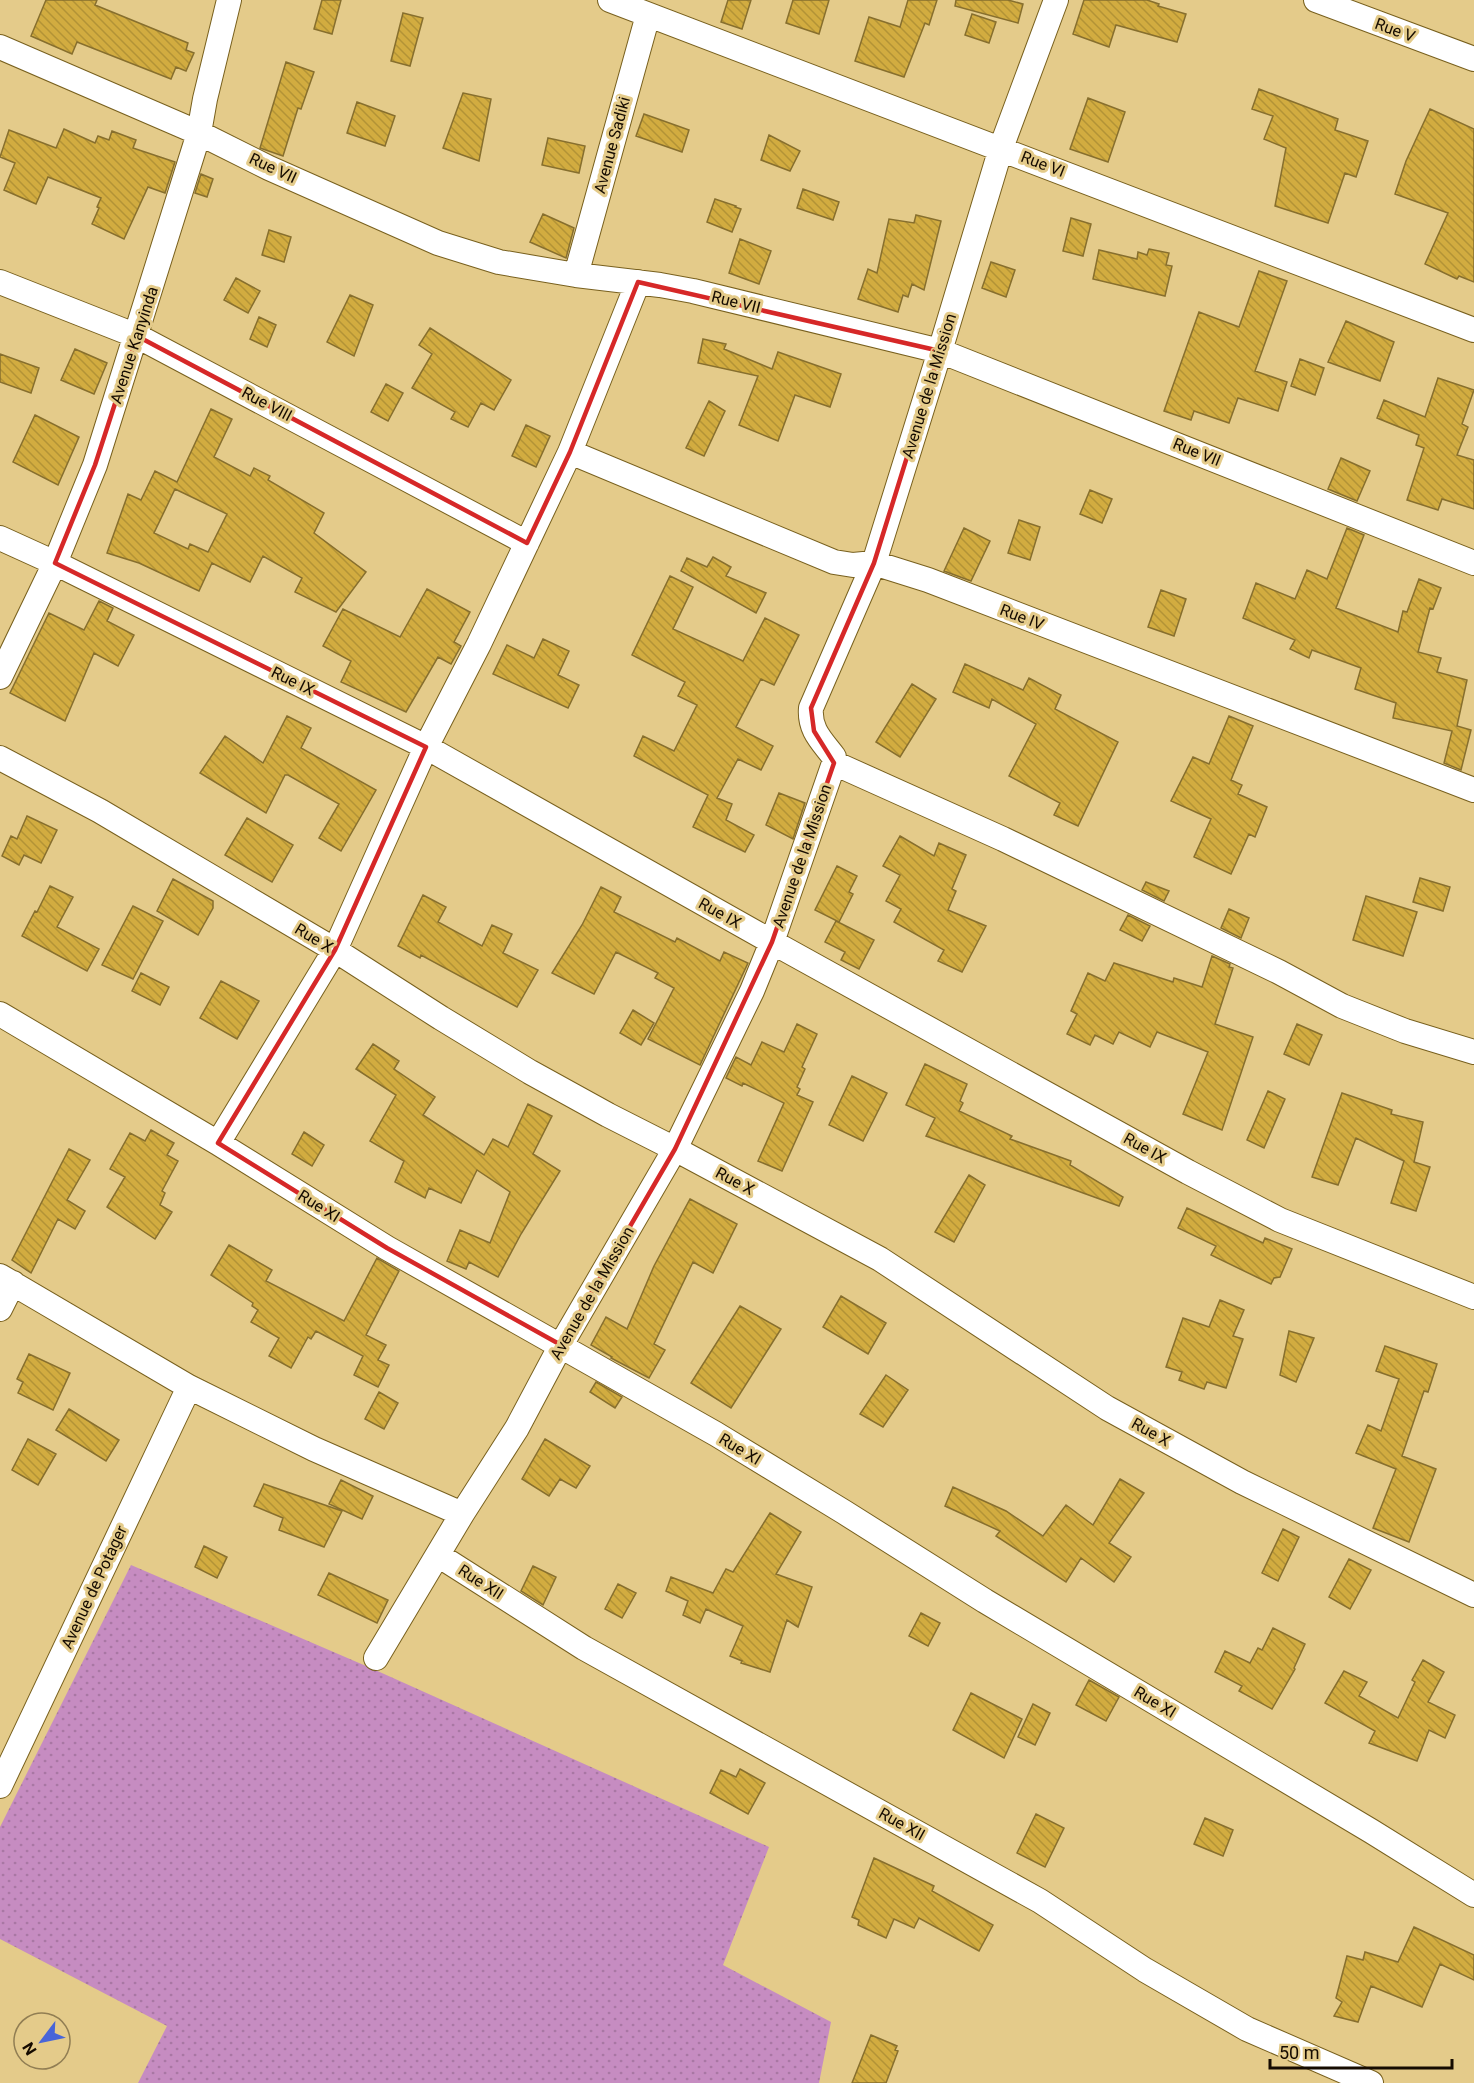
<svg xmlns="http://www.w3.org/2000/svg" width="1474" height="2083" viewBox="0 0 1474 2083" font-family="Roboto,sans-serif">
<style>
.garden{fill:url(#garden-dots)}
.building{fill:url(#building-back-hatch);stroke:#876f2e;stroke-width:1.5;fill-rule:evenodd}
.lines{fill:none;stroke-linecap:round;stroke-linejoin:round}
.street-casing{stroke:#78601e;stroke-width:26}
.street{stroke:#fff;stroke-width:24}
.marked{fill:none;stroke:#d62828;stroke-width:4.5;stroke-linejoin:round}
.labels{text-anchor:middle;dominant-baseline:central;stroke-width:6;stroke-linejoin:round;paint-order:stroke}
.street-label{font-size:16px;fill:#150b00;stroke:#e4cb8a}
</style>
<defs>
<pattern id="garden-dots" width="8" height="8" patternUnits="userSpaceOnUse" patternTransform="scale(1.5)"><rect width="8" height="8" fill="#c68cc1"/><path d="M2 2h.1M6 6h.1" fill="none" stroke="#a977a4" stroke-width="1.8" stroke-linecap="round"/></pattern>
<pattern id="building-back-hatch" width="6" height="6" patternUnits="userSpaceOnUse" patternTransform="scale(1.5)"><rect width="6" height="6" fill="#d2ac40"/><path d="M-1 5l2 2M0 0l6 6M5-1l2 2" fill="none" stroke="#b39336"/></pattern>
</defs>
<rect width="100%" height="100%" fill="#e4cb8a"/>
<!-- garden -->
<path class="garden" d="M 131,1565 L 373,1669 L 769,1847 L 723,1965 L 831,2022 L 819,2083 L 138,2083 L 167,2026 L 0,1939 L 0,1827 Z"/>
<!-- building -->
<path class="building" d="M 46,0 L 97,0 L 95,5 L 188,43 L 186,50 L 194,53 L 186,71 L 176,67 L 171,79 L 77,42 L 72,54 L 31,36 Z
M 322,0 L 341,0 L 332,34 L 314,29 Z
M 728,0 L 751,0 L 742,29 L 721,22 Z
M 793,0 L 829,0 L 819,34 L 786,23 Z
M 908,0 L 937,0 L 929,25 L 925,23 L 904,77 L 855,61 L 869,17 L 900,27 Z
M 956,0 L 1008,0 L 1023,4 L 1018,23 L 955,6 Z
M 1084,0 L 1147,0 L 1159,4 L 1158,6 L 1186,14 L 1177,42 L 1116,25 L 1109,47 L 1073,34 Z
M 403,13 L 423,18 L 410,66 L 391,61 Z
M 972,14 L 996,22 L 989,43 L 965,35 Z
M 286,62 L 314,72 L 301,109 L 298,108 L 283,156 L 260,148 Z
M 1259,89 L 1338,119 L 1335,130 L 1368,141 L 1356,177 L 1345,173 L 1328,223 L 1275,206 L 1286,148 L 1264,139 L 1273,116 L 1252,109 Z
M 463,93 L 491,99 L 479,161 L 443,148 Z
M 1088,98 L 1125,112 L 1108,162 L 1070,149 Z
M 357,102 L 395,116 L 385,146 L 347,133 Z
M 1430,109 L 1474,129 L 1474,282 L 1459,276 L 1457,279 L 1425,264 L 1448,213 L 1395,194 L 1406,161 Z
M 644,114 L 689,130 L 682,152 L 636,136 Z
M 64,129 L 95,143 L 98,136 L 109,140 L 112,131 L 136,140 L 133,148 L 175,162 L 165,193 L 148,187 L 124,239 L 92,224 L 99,208 L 97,207 L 101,198 L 48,177 L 36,204 L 4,190 L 15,163 L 0,157 L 9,130 L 56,148 Z
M 769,135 L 800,151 L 790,171 L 761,160 Z
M 548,138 L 585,146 L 579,173 L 542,165 Z
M 201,174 L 213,179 L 207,197 L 195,193 Z
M 803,189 L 839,202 L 833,220 L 797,208 Z
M 715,199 L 736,206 L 735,207 L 741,209 L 732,232 L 707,222 Z
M 543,214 L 574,228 L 566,258 L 530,242 Z
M 916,215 L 941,221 L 924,290 L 912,284 L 908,297 L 903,295 L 898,312 L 858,299 L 868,269 L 877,273 L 889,219 L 914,223 Z
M 1071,218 L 1091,224 L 1083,256 L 1063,251 Z
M 269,230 L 291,237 L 284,262 L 262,255 Z
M 740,239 L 771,251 L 759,284 L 729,273 Z
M 1149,249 L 1169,253 L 1166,265 L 1172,266 L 1165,296 L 1093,279 L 1099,250 L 1137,259 L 1138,252 L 1147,255 Z
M 991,262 L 1015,270 L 1006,297 L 982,288 Z
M 1259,271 L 1287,281 L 1255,371 L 1287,382 L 1278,411 L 1238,398 L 1229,423 L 1194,411 L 1191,420 L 1164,411 L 1199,312 L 1239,327 Z
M 236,278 L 260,291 L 248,313 L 224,300 Z
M 350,295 L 373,305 L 354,356 L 327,342 Z
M 259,317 L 276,325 L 267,347 L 250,339 Z
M 1346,321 L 1394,342 L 1380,381 L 1328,362 Z
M 430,328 L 511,380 L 494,410 L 481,403 L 468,427 L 451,419 L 455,412 L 412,388 L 432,354 L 419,345 Z
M 703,339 L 726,344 L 724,349 L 772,369 L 778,352 L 841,374 L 830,407 L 795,395 L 778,441 L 739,425 L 758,376 L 698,363 Z
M 75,349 L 107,363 L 94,394 L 61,380 Z
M 0,354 L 39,368 L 31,393 L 0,382 Z
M 1300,359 L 1324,368 L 1315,395 L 1291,386 Z
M 1438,378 L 1474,390 L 1462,424 L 1468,427 L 1457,455 L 1474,460 L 1474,509 L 1442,499 L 1438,510 L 1407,500 L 1424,448 L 1416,445 L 1419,435 L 1377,418 L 1384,400 L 1425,417 Z
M 386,384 L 403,393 L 388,421 L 371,412 Z
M 709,401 L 725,411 L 704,456 L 686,448 Z
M 211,409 L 232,419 L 214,457 L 250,476 L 254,468 L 270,476 L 268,480 L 324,513 L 314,533 L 366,572 L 336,612 L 295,592 L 302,578 L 263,556 L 250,582 L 212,563 L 199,591 L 139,563 L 107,553 L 128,494 L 141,500 L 155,471 L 177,482 ZM 175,489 L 227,514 L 208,552 L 190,544 L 188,549 L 154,533 Z
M 35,415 L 79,437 L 58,485 L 13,462 Z
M 526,425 L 550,436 L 536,467 L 512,456 Z
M 1341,458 L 1370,471 L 1357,501 L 1328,489 Z
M 1090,490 L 1112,499 L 1102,523 L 1080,514 Z
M 1019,520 L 1040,527 L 1030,560 L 1008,553 Z
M 964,528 L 990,541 L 971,581 L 944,571 Z
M 1347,528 L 1364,535 L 1336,608 L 1398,632 L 1403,611 L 1407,612 L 1419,579 L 1441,588 L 1433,609 L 1430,608 L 1418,652 L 1441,658 L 1437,672 L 1467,680 L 1457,726 L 1471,730 L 1461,770 L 1444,763 L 1452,731 L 1393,718 L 1396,703 L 1355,689 L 1361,668 L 1312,650 L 1309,658 L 1290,649 L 1295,640 L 1243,618 L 1256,583 L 1295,599 L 1307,570 L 1327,579 Z
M 713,557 L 731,567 L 726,576 L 766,593 L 756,613 L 681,571 L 687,558 L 707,567 Z
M 670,576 L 693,587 L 673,629 L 743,661 L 765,618 L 799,635 L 774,685 L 761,679 L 736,727 L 773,746 L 761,770 L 738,759 L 717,798 L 732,804 L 726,820 L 754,835 L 745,852 L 693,827 L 708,795 L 634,756 L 643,736 L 674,751 L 697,705 L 678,696 L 685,682 L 632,655 Z
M 427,589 L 470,612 L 454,642 L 461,646 L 451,664 L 438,657 L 406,712 L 341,682 L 351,661 L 323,646 L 343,609 L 400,637 Z
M 1161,590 L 1186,599 L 1174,636 L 1148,627 Z
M 99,601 L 113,608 L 107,621 L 134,635 L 118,666 L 94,653 L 65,721 L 10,693 L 49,613 L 84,630 Z
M 543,639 L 569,651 L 558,675 L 579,685 L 568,708 L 493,674 L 507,645 L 534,658 Z
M 965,664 L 1023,690 L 1029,678 L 1061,695 L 1055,709 L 1118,742 L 1078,826 L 1054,815 L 1060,803 L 1009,776 L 1036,724 L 992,699 L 989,708 L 953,692 Z
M 912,684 L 936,699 L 900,757 L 876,742 Z
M 287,716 L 311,728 L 301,748 L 376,790 L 341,851 L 319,838 L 339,804 L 288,775 L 285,775 L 266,813 L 200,773 L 225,736 L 263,763 Z
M 1229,716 L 1253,726 L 1231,780 L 1242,785 L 1238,794 L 1267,807 L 1255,837 L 1249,834 L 1231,874 L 1194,857 L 1211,819 L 1171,801 L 1193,757 L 1209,764 Z
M 779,793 L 805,803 L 793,839 L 766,825 Z
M 27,816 L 57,830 L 41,863 L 24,855 L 19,865 L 2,856 L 11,836 L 17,839 Z
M 247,818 L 293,845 L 272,882 L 225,855 Z
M 900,836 L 934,856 L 939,843 L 966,855 L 952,889 L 956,891 L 948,910 L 986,926 L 962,972 L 938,961 L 944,950 L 894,922 L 901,909 L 886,901 L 900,875 L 883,866 Z
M 837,866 L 857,876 L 849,892 L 853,894 L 839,922 L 815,910 Z
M 1420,878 L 1450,887 L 1443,911 L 1413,902 Z
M 173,879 L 213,901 L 213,908 L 198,935 L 157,911 Z
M 1146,882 L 1169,891 L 1164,901 L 1142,890 Z
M 50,886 L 73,897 L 57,927 L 99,949 L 87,971 L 22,936 L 35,911 L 37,912 Z
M 601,887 L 621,897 L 614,912 L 675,942 L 677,938 L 720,961 L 724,952 L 748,963 L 700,1065 L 648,1039 L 674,988 L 655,978 L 658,973 L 616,952 L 594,994 L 552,973 L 582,925 Z
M 423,895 L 446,907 L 438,922 L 482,946 L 492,925 L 512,934 L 503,953 L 538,970 L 517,1007 L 421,955 L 420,958 L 398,946 Z
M 1366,896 L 1417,912 L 1403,956 L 1353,940 Z
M 133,906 L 163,921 L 133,979 L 102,965 Z
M 1229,909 L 1249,918 L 1241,938 L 1221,928 Z
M 1128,915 L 1150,926 L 1142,941 L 1120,930 Z
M 836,921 L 874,940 L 859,969 L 841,960 L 845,952 L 825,942 Z
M 1212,956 L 1230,964 L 1229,967 L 1233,968 L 1215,1024 L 1253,1037 L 1222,1130 L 1183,1114 L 1208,1052 L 1157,1032 L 1150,1047 L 1119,1032 L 1113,1044 L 1095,1035 L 1090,1045 L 1067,1034 L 1077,1014 L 1071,1011 L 1088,973 L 1105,981 L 1114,963 L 1173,982 L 1174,978 L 1202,987 Z
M 141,973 L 169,987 L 160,1005 L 132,991 Z
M 221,981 L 259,1001 L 237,1039 L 200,1018 Z
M 633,1010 L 654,1023 L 641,1045 L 620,1033 Z
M 797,1024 L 817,1034 L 802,1067 L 805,1069 L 797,1087 L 800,1089 L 797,1095 L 813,1102 L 782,1171 L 758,1161 L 784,1103 L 743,1083 L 742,1086 L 726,1078 L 736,1057 L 751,1065 L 762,1042 L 784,1052 Z
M 1297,1024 L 1322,1035 L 1309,1065 L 1284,1054 Z
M 373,1044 L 399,1061 L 394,1069 L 435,1097 L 423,1115 L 484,1155 L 493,1139 L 508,1147 L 528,1104 L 552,1116 L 533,1154 L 560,1171 L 521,1234 L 498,1277 L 469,1262 L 466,1269 L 447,1261 L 460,1230 L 490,1243 L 510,1192 L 477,1170 L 461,1203 L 429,1188 L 425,1198 L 395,1182 L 404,1161 L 370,1141 L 396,1095 L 356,1069 Z
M 925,1064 L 967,1084 L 960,1101 L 963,1103 L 959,1111 L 1012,1136 L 1010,1139 L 1071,1161 L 1070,1165 L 1123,1197 L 1119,1206 L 926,1136 L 935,1118 L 906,1105 Z
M 852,1076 L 887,1093 L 863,1141 L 829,1125 Z
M 1268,1091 L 1285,1099 L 1264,1148 L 1247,1140 Z
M 1342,1093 L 1392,1110 L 1391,1114 L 1423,1122 L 1414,1162 L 1430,1167 L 1416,1211 L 1391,1203 L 1404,1161 L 1356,1138 L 1338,1185 L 1312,1177 Z
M 151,1130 L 174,1143 L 167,1155 L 178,1161 L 162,1191 L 165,1193 L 160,1205 L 172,1212 L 155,1239 L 107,1207 L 125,1177 L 110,1169 L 130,1133 L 145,1141 Z
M 304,1132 L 324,1145 L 312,1166 L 292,1154 Z
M 69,1149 L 90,1160 L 67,1200 L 85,1211 L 75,1229 L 58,1219 L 31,1273 L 12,1260 Z
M 969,1175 L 985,1185 L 954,1242 L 935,1232 Z
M 690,1199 L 737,1224 L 713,1273 L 693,1262 L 654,1344 L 665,1350 L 649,1378 L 611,1358 L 612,1357 L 591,1345 L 606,1317 L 627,1329 L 654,1266 Z
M 1187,1208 L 1263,1243 L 1265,1238 L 1292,1249 L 1280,1277 L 1274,1278 L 1271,1284 L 1211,1255 L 1216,1246 L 1178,1228 Z
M 229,1245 L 272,1270 L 266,1281 L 344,1321 L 377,1258 L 399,1271 L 366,1335 L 386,1345 L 378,1360 L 389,1365 L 378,1387 L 354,1375 L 363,1356 L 316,1331 L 311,1339 L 308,1337 L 291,1368 L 269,1356 L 279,1338 L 251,1322 L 258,1310 L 252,1306 L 253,1303 L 211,1275 Z
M 841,1296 L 886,1323 L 868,1354 L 823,1327 Z
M 1220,1300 L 1244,1310 L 1233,1336 L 1243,1339 L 1226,1388 L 1207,1382 L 1204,1389 L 1179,1380 L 1182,1372 L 1166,1367 L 1183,1318 L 1209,1327 Z
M 740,1306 L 781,1329 L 731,1408 L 691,1383 Z
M 1289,1331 L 1314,1338 L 1296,1382 L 1280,1375 Z
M 1385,1346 L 1437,1364 L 1428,1392 L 1424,1391 L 1402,1456 L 1436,1469 L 1409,1542 L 1373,1528 L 1396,1469 L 1356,1453 L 1368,1425 L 1381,1431 L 1399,1379 L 1376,1371 Z
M 29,1354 L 70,1373 L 53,1410 L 18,1393 L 23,1382 L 17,1379 Z
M 886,1375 L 908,1390 L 883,1427 L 860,1414 Z
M 596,1382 L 622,1397 L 615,1408 L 590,1392 Z
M 379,1392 L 398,1403 L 384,1429 L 365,1419 Z
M 69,1409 L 119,1440 L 106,1461 L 56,1430 Z
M 28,1439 L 56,1454 L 38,1485 L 12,1470 Z
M 545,1439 L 590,1466 L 576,1488 L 560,1479 L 549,1496 L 522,1479 Z
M 1120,1479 L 1144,1493 L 1109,1543 L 1131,1557 L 1114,1582 L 1081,1558 L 1066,1582 L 996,1536 L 1000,1531 L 945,1506 L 953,1487 L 1006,1511 L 1043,1536 L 1066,1505 L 1093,1525 Z
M 341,1480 L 373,1496 L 362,1519 L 329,1504 Z
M 264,1484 L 342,1511 L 324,1547 L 279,1530 L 283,1518 L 254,1506 Z
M 770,1513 L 801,1532 L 776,1574 L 812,1587 L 798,1627 L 787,1620 L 770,1672 L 741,1663 L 742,1661 L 730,1656 L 743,1626 L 706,1609 L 700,1623 L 683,1615 L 688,1601 L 666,1591 L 671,1577 L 713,1593 L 726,1569 L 733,1572 Z
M 1283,1529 L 1299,1537 L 1278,1581 L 1262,1573 Z
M 204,1546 L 227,1557 L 217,1578 L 195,1567 Z
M 1349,1559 L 1371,1570 L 1350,1609 L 1329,1597 Z
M 533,1566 L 556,1577 L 543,1605 L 521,1591 Z
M 329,1573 L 388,1600 L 377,1623 L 318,1595 Z
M 618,1584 L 636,1593 L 622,1618 L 605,1609 Z
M 921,1613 L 940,1623 L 928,1646 L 909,1636 Z
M 1273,1628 L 1305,1644 L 1294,1668 L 1295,1669 L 1272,1709 L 1239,1691 L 1242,1686 L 1215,1672 L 1225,1651 L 1250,1663 L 1258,1648 L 1262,1650 Z
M 1423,1660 L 1444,1672 L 1428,1702 L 1455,1715 L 1445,1738 L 1429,1730 L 1417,1761 L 1369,1743 L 1375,1731 L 1325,1703 L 1344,1671 L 1367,1682 L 1359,1696 L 1398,1718 L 1415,1682 L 1412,1680 Z
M 1089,1680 L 1119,1697 L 1106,1721 L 1076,1705 Z
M 971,1693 L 1022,1719 L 1004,1758 L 953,1730 Z
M 1033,1704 L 1050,1713 L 1035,1745 L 1018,1737 Z
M 740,1769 L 765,1783 L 748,1814 L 710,1793 L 721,1770 L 736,1777 Z
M 1036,1814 L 1064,1828 L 1045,1867 L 1017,1853 Z
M 1205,1818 L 1233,1830 L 1223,1856 L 1194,1844 Z
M 874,1858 L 934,1886 L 932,1891 L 993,1925 L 979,1951 L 919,1918 L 914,1928 L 894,1919 L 886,1938 L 858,1925 L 859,1920 L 852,1917 Z
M 1414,1927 L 1474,1955 L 1474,1980 L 1440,1964 L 1422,2007 L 1371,1986 L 1358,2022 L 1334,2016 L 1342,2002 L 1336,1998 L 1347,1956 L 1363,1960 L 1365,1952 L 1398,1962 Z
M 871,2035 L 897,2046 L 895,2050 L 898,2051 L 886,2083 L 852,2083 Z"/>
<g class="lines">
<!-- street casing -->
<g class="street-casing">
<path id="street" d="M 610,0 L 1474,330
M 1316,0 L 1474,59
M 0,47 L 199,133 L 269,168 L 438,243 L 499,262 L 576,275 L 660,285 L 693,291 L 940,351 L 1474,563
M 576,275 L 648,15
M 0,282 L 137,336 L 527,543
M 570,452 L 834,562 L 853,565 L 874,563 L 928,580 L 1474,790
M 0,538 L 55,563 L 426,747 L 772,942 L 1188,1172 L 1280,1220 L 1474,1297
M 0,677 L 55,563 L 95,465 L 199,133 L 205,99 L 229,0
M 0,758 L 100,811 L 335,950 L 441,1018 L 530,1072 L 608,1115 L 675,1149 L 880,1259 L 1107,1408 L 1242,1482 L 1474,1595
M 834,763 L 1003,839 L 1279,972 L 1342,1006 L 1405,1031 L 1474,1052
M 0,1014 L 218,1143 L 387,1248 L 716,1434 L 844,1512 L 985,1601 L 1371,1831 L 1474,1895
M 218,1143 L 335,950 L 426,747 L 479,644 L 570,452 L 638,282
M 0,1276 L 189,1387 L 314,1449 L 462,1514
M 0,1309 L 13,1283
M 438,1555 L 584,1648 L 1040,1901 L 1145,1970 L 1247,2029 L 1371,2083
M 376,1658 L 462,1514 L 517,1428 L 561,1345 L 675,1149 L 752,991 L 772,942 L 834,763 L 834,757 C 822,741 809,730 811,708 L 874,563 L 940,351 L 1001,148 L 1056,0
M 0,1786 L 189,1387"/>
</g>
<!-- street -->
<use href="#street" class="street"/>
</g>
<!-- marked area -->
<path class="marked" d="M 638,282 L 940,351 L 874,563 L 811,708 L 814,731 L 834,763 L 772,942 L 675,1149 L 561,1345 L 387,1248 L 218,1143 L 335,950 L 426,747 L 55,563 L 95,465 L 137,336 L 527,543 L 570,452 Z"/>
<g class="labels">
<!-- street labels -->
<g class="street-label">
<text transform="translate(1395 30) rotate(20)">Rue V</text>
<text transform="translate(612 145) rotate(-75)">Avenue Sadiki</text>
<text transform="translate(1043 164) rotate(21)">Rue VI</text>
<text transform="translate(273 168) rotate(25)">Rue VII</text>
<text transform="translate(736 302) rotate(14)">Rue VII</text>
<text transform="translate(134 345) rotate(-72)">Avenue Kanyinda</text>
<text transform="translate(929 386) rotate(-73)">Avenue de la Mission</text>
<text transform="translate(267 404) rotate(28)">Rue VIII</text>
<text transform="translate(1197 452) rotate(22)">Rue VII</text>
<text transform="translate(1022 617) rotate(21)">Rue IV</text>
<text transform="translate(293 681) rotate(26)">Rue IX</text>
<text transform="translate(802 856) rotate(-71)">Avenue de la Mission</text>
<text transform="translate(720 913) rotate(29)">Rue IX</text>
<text transform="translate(314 938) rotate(31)">Rue X</text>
<text transform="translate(1145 1148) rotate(29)">Rue IX</text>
<text transform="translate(735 1181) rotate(28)">Rue X</text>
<text transform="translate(319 1206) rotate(32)">Rue XI</text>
<text transform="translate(592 1293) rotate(-60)">Avenue de la Mission</text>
<text transform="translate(1151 1432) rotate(29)">Rue X</text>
<text transform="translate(740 1449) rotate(31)">Rue XI</text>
<text transform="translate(481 1582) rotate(33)">Rue XII</text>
<text transform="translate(94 1587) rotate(-65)">Avenue de Potager</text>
<text transform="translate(1155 1702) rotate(31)">Rue XI</text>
<text transform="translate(902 1824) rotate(29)">Rue XII</text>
</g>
</g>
<!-- north arrow -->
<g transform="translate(42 2041) rotate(238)"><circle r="28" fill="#e4cb8a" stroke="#917e53" stroke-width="1.5"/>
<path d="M0-4.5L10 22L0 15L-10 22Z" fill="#4865d9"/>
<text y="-9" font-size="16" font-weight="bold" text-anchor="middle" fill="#150b00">N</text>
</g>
<!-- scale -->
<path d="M1270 2059v9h182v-9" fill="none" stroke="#150b00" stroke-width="3"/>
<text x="1279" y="2059" font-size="18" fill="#150b00" stroke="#e4cb8a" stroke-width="4.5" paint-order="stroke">50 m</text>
</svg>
